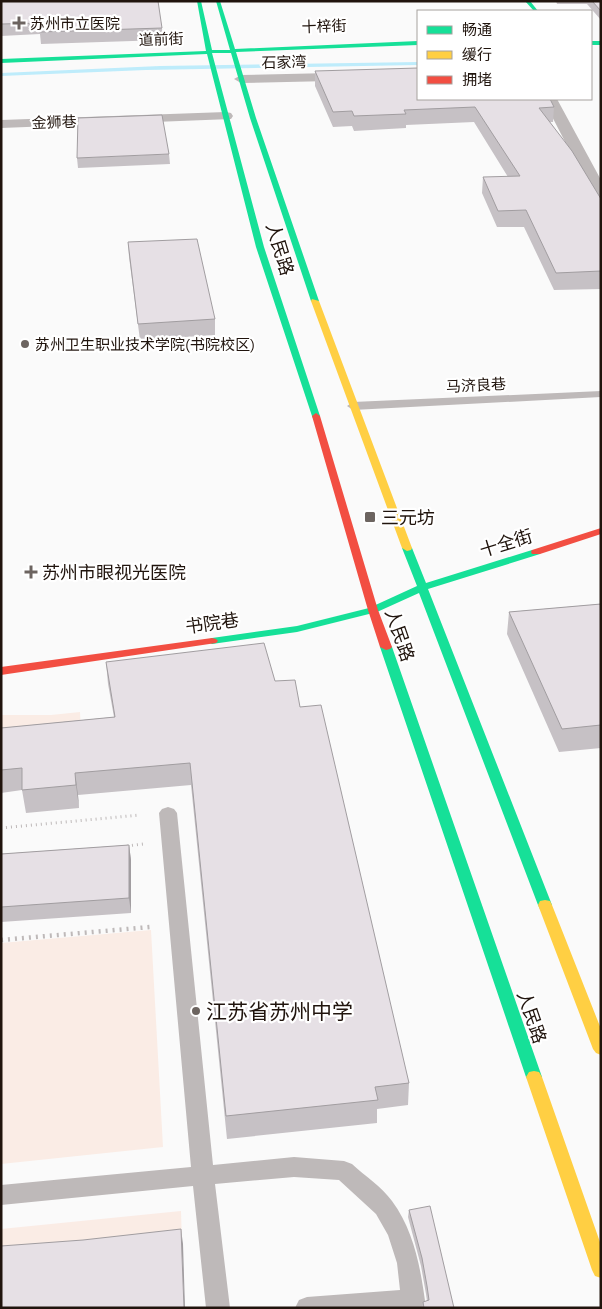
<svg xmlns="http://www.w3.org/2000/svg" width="602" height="1309" viewBox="0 0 602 1309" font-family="'IBM Plex Sans','Noto Sans SC',sans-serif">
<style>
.green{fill:#faece5}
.water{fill:#beecfb}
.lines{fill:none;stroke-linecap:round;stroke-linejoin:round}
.path-far1{stroke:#beb9b9;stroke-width:3;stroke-dasharray:1 4;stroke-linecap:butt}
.path{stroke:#beb9b9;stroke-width:4.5;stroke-dasharray:2 5;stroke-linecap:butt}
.lane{fill:#beb9b9;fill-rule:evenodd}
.street{fill:#beb9b9;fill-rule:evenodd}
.fast{fill:#16e098;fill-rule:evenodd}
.slow{fill:#ffcf43;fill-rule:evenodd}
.jam{fill:#f24e42;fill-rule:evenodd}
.wall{fill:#c6c1c5}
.shaded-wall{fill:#a19da0}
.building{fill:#e6e0e5;stroke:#a19da0}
.poi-dot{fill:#6c6460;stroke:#fff;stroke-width:2}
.labels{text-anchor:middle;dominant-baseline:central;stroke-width:4.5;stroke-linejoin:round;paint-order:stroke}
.far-poi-label{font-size:15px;fill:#20140d;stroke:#fff;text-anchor:start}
.far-street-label{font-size:15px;fill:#20140d;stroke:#fff}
.street-label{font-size:18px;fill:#20140d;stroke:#fff}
.poi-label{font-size:18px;fill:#20140d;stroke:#fff;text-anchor:start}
.near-poi-label{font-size:21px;fill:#20140d;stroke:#fff;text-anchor:start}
</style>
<rect width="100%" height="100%" fill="#fafafa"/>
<!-- green -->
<path class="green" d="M 80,712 L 81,732 L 1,738 L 1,715 L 51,715 Z
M 151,930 L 163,1147 L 1,1164 L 1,943 Z
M 181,1211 L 182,1244 L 1,1260 L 1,1229 Z"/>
<!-- water -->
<path class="water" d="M 418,62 L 418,65 L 146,70 L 1,76 L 1,73 L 160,66 Z"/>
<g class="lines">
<!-- path-far1 -->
<path class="path-far1" d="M 1,828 L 140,815
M 127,846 L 143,844"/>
<!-- path -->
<path class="path" d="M 1,940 L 150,927"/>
<!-- lane -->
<path class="lane" d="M 601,391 L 601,397 L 353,410 L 347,406 L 353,402 Z
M 168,807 L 174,809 L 177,813 L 213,1165 L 294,1157 L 344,1161 L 352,1164 C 365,1176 382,1187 392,1201 C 415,1232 421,1271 426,1308 L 295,1308 L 299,1300 L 307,1297 L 400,1290 L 397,1263 L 388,1235 L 376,1214 L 339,1180 L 294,1177 L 215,1184 L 230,1308 L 206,1308 L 193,1186 L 1,1205 L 1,1185 L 191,1167 L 159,813 L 162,809 Z"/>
<!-- street -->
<path class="street" d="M 418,71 L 418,79 L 241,83 L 234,79 L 241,75 Z
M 543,99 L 557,99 L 601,180 L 601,201 L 595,200 L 593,196 Z
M 226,112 L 231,113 L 233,116 L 231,119 L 1,128 L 1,120 Z"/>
<!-- fast -->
<path class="fast" d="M 197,1 L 201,1 L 212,50 L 230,50 L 216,1 L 220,1 L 235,49 L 418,41 L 418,45 L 236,52 L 256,118 L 319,301 L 315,303 L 311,301 L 250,118 L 231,53 L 212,53 L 264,247 L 320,416 L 319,418 L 313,418 L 312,416 L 256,247 L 207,54 L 1,63 L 1,59 L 206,51 Z
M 525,1 L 530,1 L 538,11 L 534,11 Z
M 591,41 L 601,41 L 601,45 L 591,45 Z
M 407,545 L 412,548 L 426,583 L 532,550 L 540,550 L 541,552 L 540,554 L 428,589 L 552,905 L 550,909 L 545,910 L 540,909 L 538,905 L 419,593 L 377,612 L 297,632 L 212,644 L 206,641 L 212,638 L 297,626 L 369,608 L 417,586 L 402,548 Z
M 386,644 L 392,647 L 542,1077 L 539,1082 L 534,1083 L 529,1082 L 526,1077 L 380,647 Z"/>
<!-- slow -->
<path class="slow" d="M 312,299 L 319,301 L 412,548 L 411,550 L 407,551 L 402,548 L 311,301 Z
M 545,900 L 550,901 L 552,905 L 601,1029 L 601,1055 L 596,1053 L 593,1049 L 538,905 L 540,901 Z
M 534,1071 L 539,1072 L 542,1077 L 601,1245 L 601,1278 L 595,1276 L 592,1270 L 526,1077 L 529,1072 Z"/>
<!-- jam -->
<path class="jam" d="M 316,413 L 320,416 L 378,610 L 392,647 L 390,649 L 386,650 L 380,647 L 368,610 L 312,416 Z
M 601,528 L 601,534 L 540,554 L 532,554 L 531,552 L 532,550 Z
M 212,638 L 216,639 L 218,641 L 216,643 L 1,675 L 1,667 Z"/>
</g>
<!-- wall -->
<path class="wall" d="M 1,1 L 162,28 L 163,40 L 41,44 L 40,34 L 1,36 Z
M 556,1 L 601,1 L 601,20 L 587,4 L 557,4 Z
M 315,71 L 554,107 L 553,122 L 550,122 L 601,199 L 601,289 L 554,290 L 524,227 L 497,227 L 482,193 L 483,177 L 508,177 L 474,122 L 406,125 L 406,128 L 354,131 L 352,126 L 333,127 L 315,86 Z
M 169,154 L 170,164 L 78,168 L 77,158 Z
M 128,242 L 215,319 L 215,335 L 140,340 L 129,257 Z
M 601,604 L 601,748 L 559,752 L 507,634 L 509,612 Z
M 106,662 L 275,681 L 300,707 L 409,1083 L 408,1105 L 377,1109 L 377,1123 L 227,1139 L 191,785 L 78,795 L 79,808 L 26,813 L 22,790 L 1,793 L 1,728 L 114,717 L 108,684 Z
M 129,845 L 131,860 L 131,913 L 1,922 L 1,854 Z
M 409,1210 L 454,1308 L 422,1308 L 423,1302 L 427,1301 L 426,1294 L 421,1266 L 408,1217 Z"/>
<!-- shaded-wall -->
<path class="shaded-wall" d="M 75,773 L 78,795 L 79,808 L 76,785 Z
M 129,845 L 131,860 L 131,913 L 129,898 Z
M 181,1229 L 183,1244 L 185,1308 L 184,1308 Z"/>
<!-- building -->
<path class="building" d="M 1,1 L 158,1 L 162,28 L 39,32 L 40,23 L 1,24 Z
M 592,1 L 601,1 L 601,11 Z
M 418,68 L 418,99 L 550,99 L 554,107 L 539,108 L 572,151 L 601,199 L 601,271 L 556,273 L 526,210 L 498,211 L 483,177 L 520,176 L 475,107 L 404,110 L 406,114 L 354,116 L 352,111 L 333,112 L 315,71 Z
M 162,115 L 169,154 L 77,158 L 78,118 Z
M 197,239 L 215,319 L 138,324 L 128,242 Z
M 601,604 L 601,725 L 562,729 L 509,612 Z
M 264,643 L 275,681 L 295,680 L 300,707 L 321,705 L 409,1083 L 375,1087 L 378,1100 L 226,1116 L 190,763 L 75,773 L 76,785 L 22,790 L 22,768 L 1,770 L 1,728 L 115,717 L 106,662 Z
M 129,845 L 129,898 L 1,907 L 1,854 Z
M 430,1206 L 454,1308 L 424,1308 L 423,1302 L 429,1300 L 427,1286 L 422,1258 L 409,1210 Z
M 181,1229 L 184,1308 L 1,1308 L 1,1246 L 83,1240 Z"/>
<!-- markers -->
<g class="poi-dot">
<path d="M16.5 15.5h5v5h5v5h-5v5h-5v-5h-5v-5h5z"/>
<circle cx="25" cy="344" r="5"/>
<rect x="364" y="511" width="12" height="12" rx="2.5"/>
<path d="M28.5 564.5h5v5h5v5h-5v5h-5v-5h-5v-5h5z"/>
<circle cx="196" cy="1011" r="5"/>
</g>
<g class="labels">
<!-- far-poi labels -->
<g class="far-poi-label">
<text x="30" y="23">苏州市立医院</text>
<text x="35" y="344">苏州卫生职业技术学院(书院校区)</text>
</g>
<!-- far-street labels -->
<g class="far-street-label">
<text transform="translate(324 26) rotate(-2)">十梓街</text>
<text transform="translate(161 39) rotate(-2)">道前街</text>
<text transform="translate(284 62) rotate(-1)">石家湾</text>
<text transform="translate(54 122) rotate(-2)">金狮巷</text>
<text transform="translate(476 385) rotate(-3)">马济良巷</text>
</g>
<!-- street labels -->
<g class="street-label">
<text transform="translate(280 249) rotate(73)">人民路</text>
<text transform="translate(506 543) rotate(-17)">十全街</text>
<text transform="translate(212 623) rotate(-8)">书院巷</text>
<text transform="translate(400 635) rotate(71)">人民路</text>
<text transform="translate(532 1017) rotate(71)">人民路</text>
</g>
<!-- poi labels -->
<g class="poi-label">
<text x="381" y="517">三元坊</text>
<text x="42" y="572">苏州市眼视光医院</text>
</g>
<!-- near-poi labels -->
<g class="near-poi-label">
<text x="206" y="1011">江苏省苏州中学</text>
</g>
</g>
<!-- border -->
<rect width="602" height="1309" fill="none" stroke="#20140d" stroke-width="5"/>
<!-- legend -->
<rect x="417" y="10" width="175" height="90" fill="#ffffff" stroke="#a6a19e"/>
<rect x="427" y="26" width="25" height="8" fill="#16e098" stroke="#a6a19e"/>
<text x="462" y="35" font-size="15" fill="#20140d">畅通</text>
<rect x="427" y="51" width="25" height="8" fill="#ffcf43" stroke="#a6a19e"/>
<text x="462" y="60" font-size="15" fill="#20140d">缓行</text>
<rect x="427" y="76" width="25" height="8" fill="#f24e42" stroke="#a6a19e"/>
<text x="462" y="85" font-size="15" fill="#20140d">拥堵</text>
</svg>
